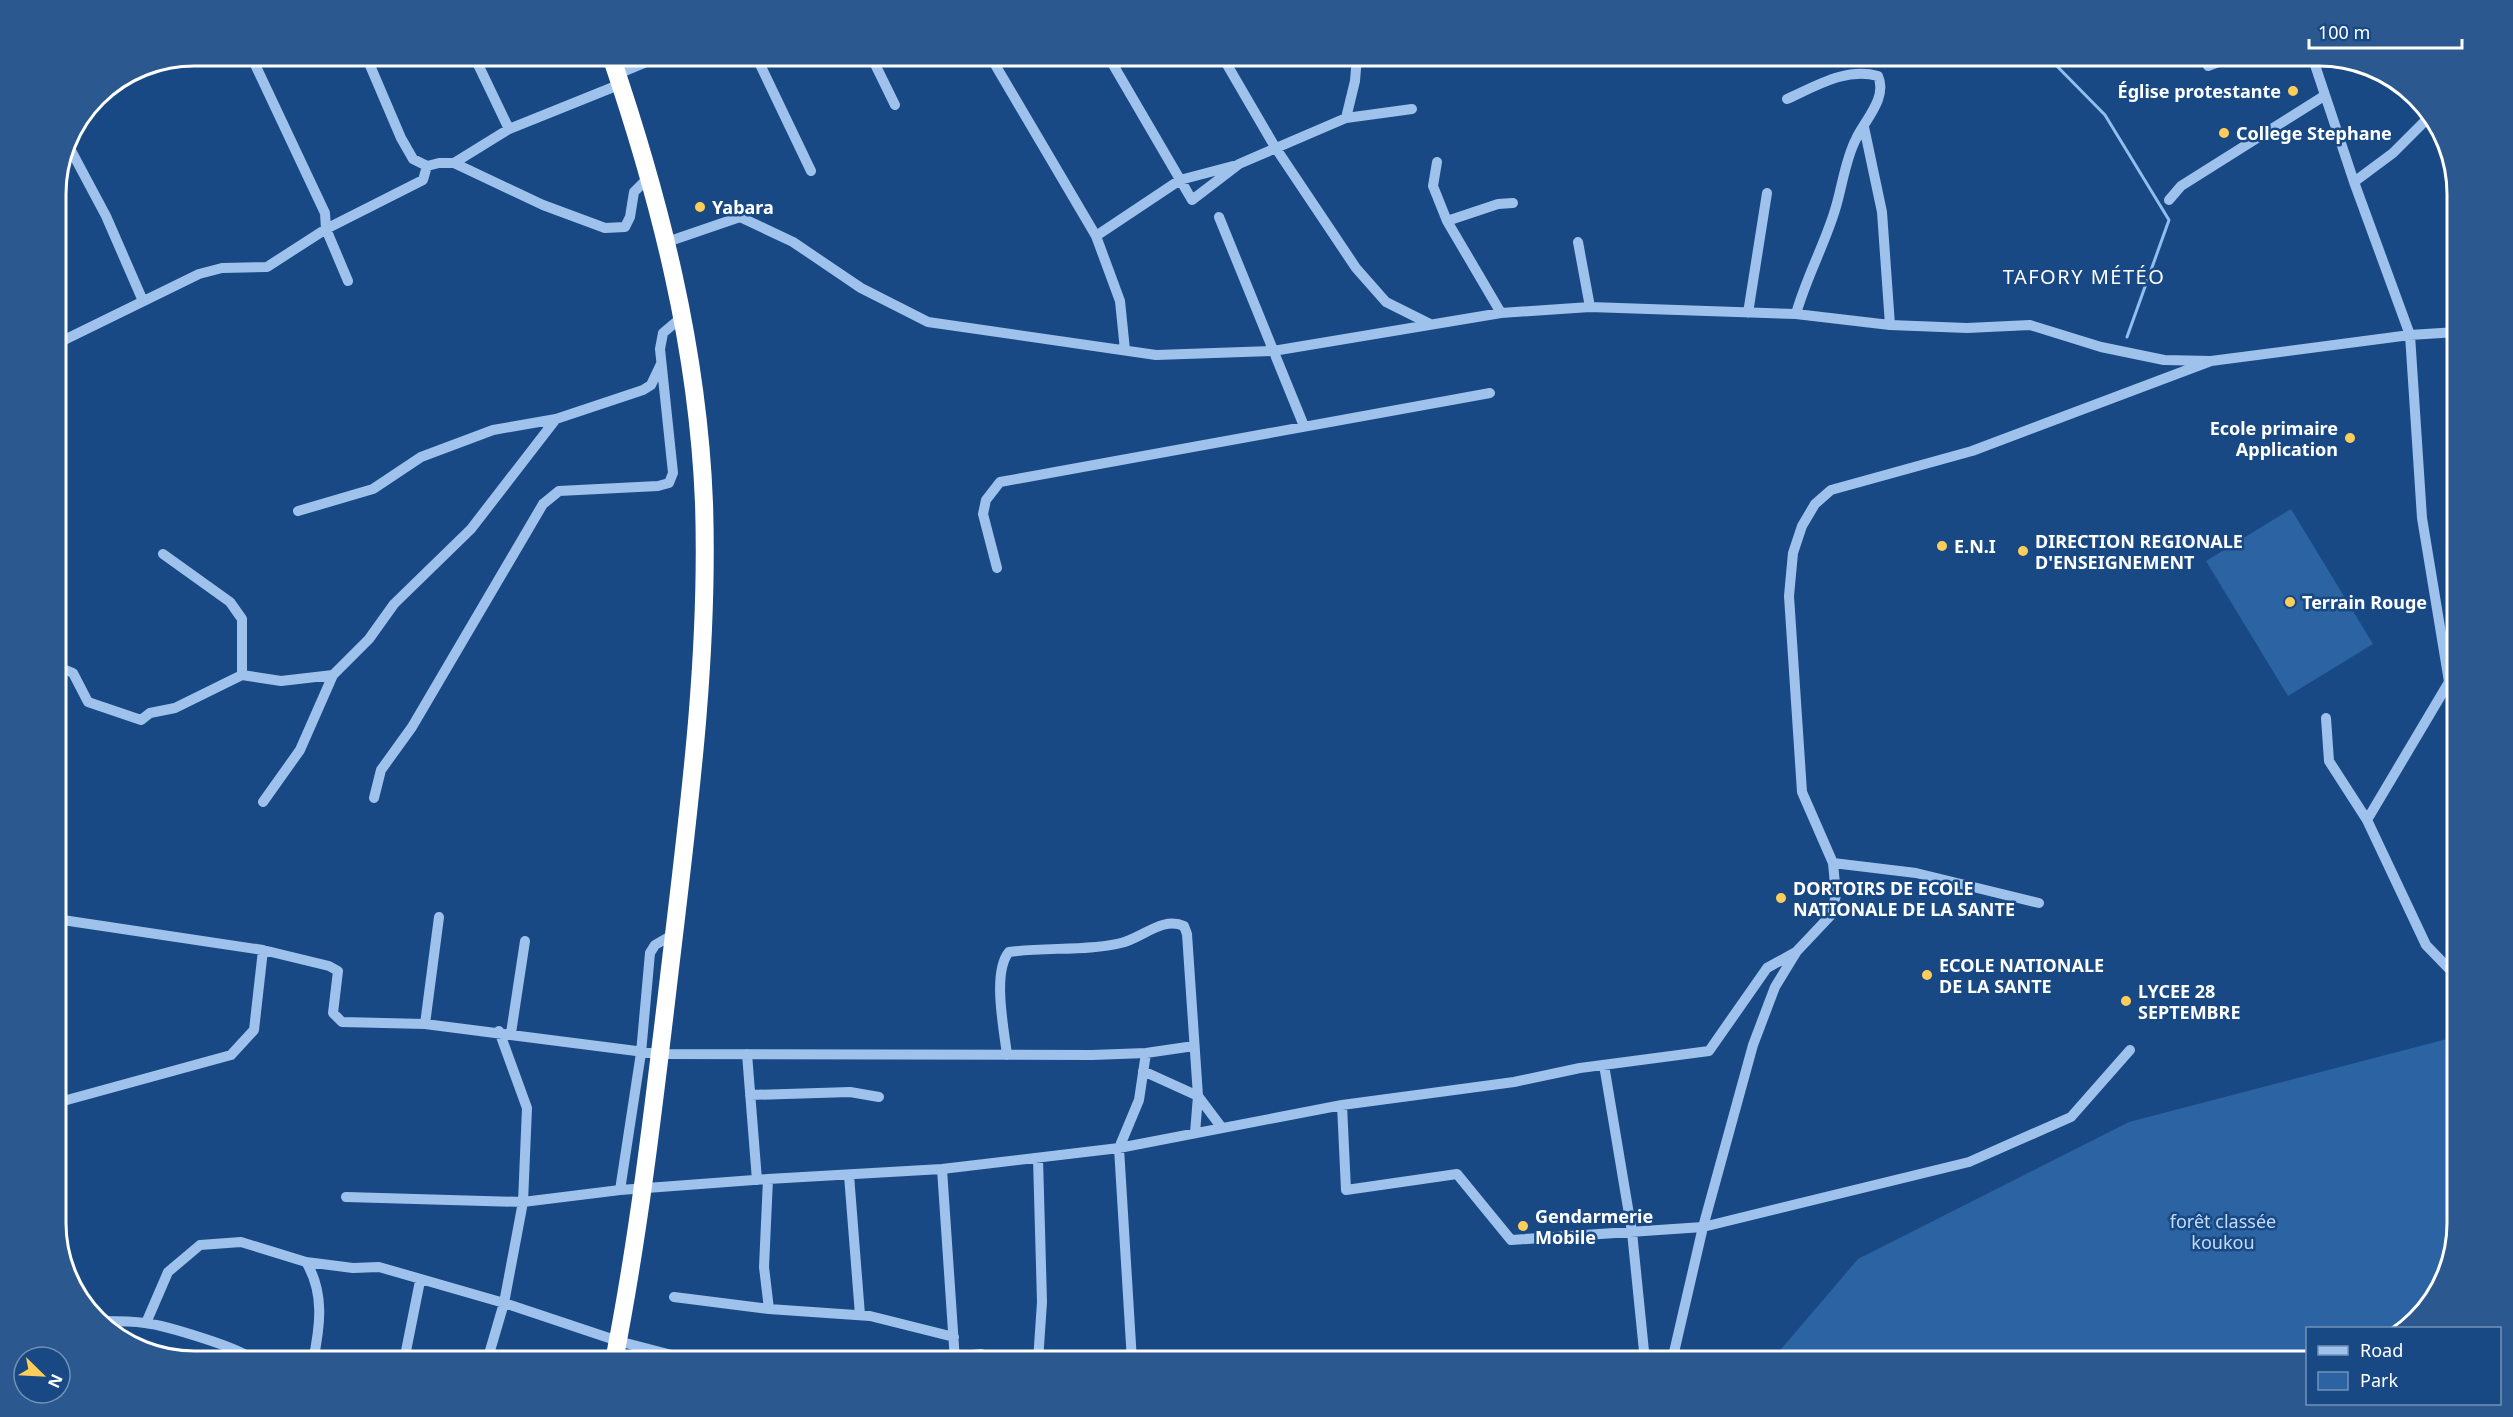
<svg xmlns="http://www.w3.org/2000/svg" width="2513" height="1417" viewBox="0 0 2513 1417" font-family="'Noto Sans',sans-serif">
<style>
.green{fill:#2b63a3}
.lines{fill:none;stroke-linecap:round;stroke-linejoin:round}
.stream{stroke:#90beef;stroke-width:3}
.minor{stroke:#9ec2ec;stroke-width:10}
.highway{stroke:#fff;stroke-width:18}
.poi-dot{fill:#ffcd59;stroke:#184985;stroke-width:2}
.labels{text-anchor:middle;dominant-baseline:central;stroke-width:5;stroke-linejoin:round;paint-order:stroke}
.poi-label{font-size:18px;font-weight:bold;fill:#fff;stroke:#184985;text-anchor:start}
.park-label{font-size:18px;fill:#c3dcf9;stroke:#184985}
.neighbourhood-label{font-size:20px;letter-spacing:1.5px;fill:#fff;stroke:#184985}
.rim{fill:none;stroke:#fff;stroke-width:3}
</style>
<rect width="100%" height="100%" fill="#184985"/>
<!-- green -->
<path class="green" d="M 2291,509 L 2373,644 L 2288,696 L 2206,561 Z
M 2447,1039 L 2457,1158 L 2457,1223 L 2439,1292 L 2402,1328 L 2308,1328 L 2307,1361 L 1771,1361 L 1858,1259 L 2129,1122 Z"/>
<g class="lines">
<!-- stream -->
<path class="stream" d="M 2047,56 L 2105,115 L 2169,220 L 2127,337"/>
<!-- minor -->
<path class="minor" d="M 251,56 L 325,213 L 326,229 L 348,281
M 366,56 L 401,138 L 413,159 L 427,166
M 474,56 L 509,129
M 756,56 L 811,171
M 871,56 L 895,105
M 990,56 L 1096,236 L 1120,301 L 1125,350
M 1108,56 L 1192,200 L 1239,164 L 1346,118 L 1355,81 L 1357,56
M 1222,56 L 1275,147 L 1356,268 L 1386,302 L 1430,324
M 2201,56 L 2208,66 L 2234,56
M 2312,56 L 2354,182 L 2410,335 L 2422,518 L 2457,730
M 996,65 L 1013,56
M 618,74 L 661,56
M 1787,99 C 1816,86 1846,67 1878,76 C 1888,98 1864,121 1856,139 C 1845,160 1842,188 1835,210 C 1824,246 1806,278 1796,314
M 1346,118 L 1412,109
M 1864,127 L 1882,212 L 1890,325
M 66,141 L 106,216 L 143,301
M 1437,162 L 1433,186 L 1447,221 L 1501,313
M 454,163 L 509,129 L 621,84
M 2354,182 L 2393,153 L 2431,115
M 2169,200 L 2181,186 L 2324,96
M 1219,217 L 1304,426
M 1447,221 L 1498,204 L 1513,203
M 1096,236 L 1180,180 L 1233,166
M 667,242 L 740,217 L 793,242 L 861,288 L 928,322 L 1156,355 L 1273,351 L 1501,313 L 1590,307 L 1796,314 L 1890,325 L 1967,328 L 2030,325 L 2101,347 L 2164,360 L 2211,361
M 1578,242 L 1590,307
M 1748,313 L 1767,193
M 56,344 L 199,274 L 222,268 L 267,267 L 326,229 L 423,180 L 427,166 L 439,163 L 454,163 L 543,205 L 605,228 L 625,227 L 630,217 L 634,192 L 649,177
M 298,511 L 373,489 L 421,457 L 493,430 L 556,419 L 643,390 L 651,385 L 661,364
M 163,554 L 230,602 L 242,619 L 242,675
M 997,568 L 983,514 L 986,500 L 1000,482 L 1490,393
M 56,666 L 73,673 L 88,702 L 141,720 L 150,713 L 175,708 L 242,675 L 281,681 L 333,675
M 2326,718 L 2329,761 L 2367,820 L 2426,945 L 2457,977
M 374,798 L 381,770 L 412,727 L 543,504 L 559,491 L 658,486 L 669,483 L 673,473 L 660,349 L 663,333 L 683,316
M 263,802 L 300,750 L 333,675 L 369,639 L 394,604 L 471,529 L 556,419
M 2367,820 L 2449,682
M 1833,863 L 1916,873 L 2039,903
M 56,919 L 263,950 L 329,966 L 338,971 L 333,1013 L 342,1022 L 425,1024 L 660,1054 L 1092,1055 L 1146,1053 L 1194,1046
M 425,1024 L 439,917
M 511,1033 L 525,941
M 747,1054 L 757,1180
M 1007,1055 C 1004,1029 992,972 1009,952 C 1044,947 1089,951 1121,943 C 1142,938 1163,916 1184,926 L 1187,934 L 1198,1096 L 1222,1128
M 1604,1065 L 1632,1232 L 1645,1361
M 1143,1071 L 1198,1096 L 1195,1133
M 750,1095 L 850,1092 L 879,1097
M 56,1103 L 231,1055 L 254,1030 L 263,950
M 1342,1105 L 1346,1190 L 1457,1174 L 1511,1240 L 1703,1227 L 1969,1162 L 2071,1117 L 2130,1050
M 942,1169 L 955,1361
M 849,1175 L 860,1315
M 768,1179 L 764,1267 L 769,1309 L 870,1316 L 954,1337
M 620,1190 L 641,1053 L 650,953 L 655,945 L 674,934
M 346,1197 L 523,1202 L 620,1190 L 768,1179 L 942,1169 L 1119,1148 L 1342,1105 L 1514,1082 L 1580,1068 L 1709,1051 L 1767,968 L 1796,952
M 306,1262 L 353,1268 L 379,1267 L 504,1303 L 618,1341 L 695,1361
M 674,1297 L 769,1309
M 103,1321 C 117,1321 131,1321 145,1323 C 163,1325 246,1349 254,1361
M 146,1323 L 168,1272 L 200,1245 L 241,1242 L 306,1262 C 325,1293 320,1327 313,1361
M 250,1356 L 313,1357 L 326,1361
M 955,1357 L 981,1354 L 1006,1361
M 404,1361 L 420,1281
M 487,1361 L 504,1303 L 523,1202 L 527,1108 L 499,1031
M 1038,1361 L 1042,1302 L 1038,1158
M 1132,1361 L 1119,1148 L 1139,1100 L 1146,1053
M 1672,1361 L 1703,1227 L 1753,1045 L 1775,987 L 1797,951 L 1831,915 L 1836,895 L 1833,863 L 1802,792 L 1789,596 L 1793,553 L 1802,526 L 1815,504 L 1831,490 L 1972,451 L 2211,361 L 2410,335 L 2457,332"/>
<!-- highway -->
<path class="highway" d="M 611,56 C 660,200 698,349 704,503 C 709,657 689,808 671,960 C 655,1095 640,1229 614,1361"/>
</g>
<!-- markers -->
<g class="poi-dot">
<circle cx="2293" cy="91" r="6"/>
<circle cx="2224" cy="133" r="6"/>
<circle cx="700" cy="207" r="6"/>
<circle cx="2350" cy="438" r="6"/>
<circle cx="1942" cy="546" r="6"/>
<circle cx="2023" cy="551" r="6"/>
<circle cx="2290" cy="602" r="6"/>
<circle cx="1781" cy="898" r="6"/>
<circle cx="1927" cy="975" r="6"/>
<circle cx="2126" cy="1001" r="6"/>
<circle cx="1523" cy="1226" r="6"/>
</g>
<g class="labels">
<!-- poi labels -->
<g class="poi-label">
<text x="2281" y="91" text-anchor="end">Église protestante</text>
<text x="2236" y="133">College Stephane</text>
<text x="712" y="207">Yabara</text>
<text x="2338" y="428" text-anchor="end">Ecole primaire<tspan x="2338" dy="21">Application</tspan></text>
<text x="2035" y="541">DIRECTION REGIONALE<tspan x="2035" dy="21">D'ENSEIGNEMENT</tspan></text>
<text x="1954" y="546">E.N.I</text>
<text x="2302" y="602">Terrain Rouge</text>
<text x="1793" y="888">DORTOIRS DE ECOLE<tspan x="1793" dy="21">NATIONALE DE LA SANTE</tspan></text>
<text x="1939" y="965">ECOLE NATIONALE<tspan x="1939" dy="21">DE LA SANTE</tspan></text>
<text x="2138" y="991">LYCEE 28<tspan x="2138" dy="21">SEPTEMBRE</tspan></text>
<text x="1535" y="1216">Gendarmerie<tspan x="1535" dy="21">Mobile</tspan></text>
</g>
<!-- park labels -->
<g class="park-label">
<text x="2223" y="1221">forêt classée<tspan x="2223" dy="21">koukou</tspan></text>
</g>
<!-- neighbourhood labels -->
<g class="neighbourhood-label">
<text x="2084" y="276">TAFORY MÉTÉO</text>
</g>
</g>
<!-- crop -->
<path d="M0 0H2513V1417H0ZM194 66H2319A128 128 0 0 1 2447 194V1223A128 128 0 0 1 2319 1351H194A128 128 0 0 1 66 1223V194A128 128 0 0 1 194 66Z" fill="#2a588f" fill-rule="evenodd"/>
<path class="rim" d="M194 66H2319A128 128 0 0 1 2447 194V1223A128 128 0 0 1 2319 1351H194A128 128 0 0 1 66 1223V194A128 128 0 0 1 194 66Z"/>
<!-- legend -->
<rect x="2306" y="1327" width="195" height="78" fill="#184985" stroke="#7492b6" stroke-width="1.5"/>
<rect x="2318" y="1346" width="30" height="9" fill="#9ec2ec" stroke="#7492b6" stroke-width="1.5"/>
<text x="2360" y="1357" font-size="18" fill="#ffffff">Road</text>
<rect x="2318" y="1372" width="30" height="18" fill="#2b63a3" stroke="#7492b6" stroke-width="1.5"/>
<text x="2360" y="1387" font-size="18" fill="#ffffff">Park</text>
<!-- north arrow -->
<g transform="translate(42 1375) rotate(114)"><circle r="28" fill="#184985" stroke="#7492b6" stroke-width="1.5"/>
<path d="M0-4.5L10 22L0 15L-10 22Z" fill="#ffcd59"/>
<text y="-9" font-size="16" font-weight="bold" text-anchor="middle" fill="#ffffff">N</text>
</g>
<!-- scale -->
<path d="M2309 39v9h153v-9" fill="none" stroke="#ffffff" stroke-width="3"/>
<text x="2318" y="39" font-size="18" fill="#ffffff" stroke="#184985" stroke-width="4.5" paint-order="stroke">100 m</text>
</svg>
